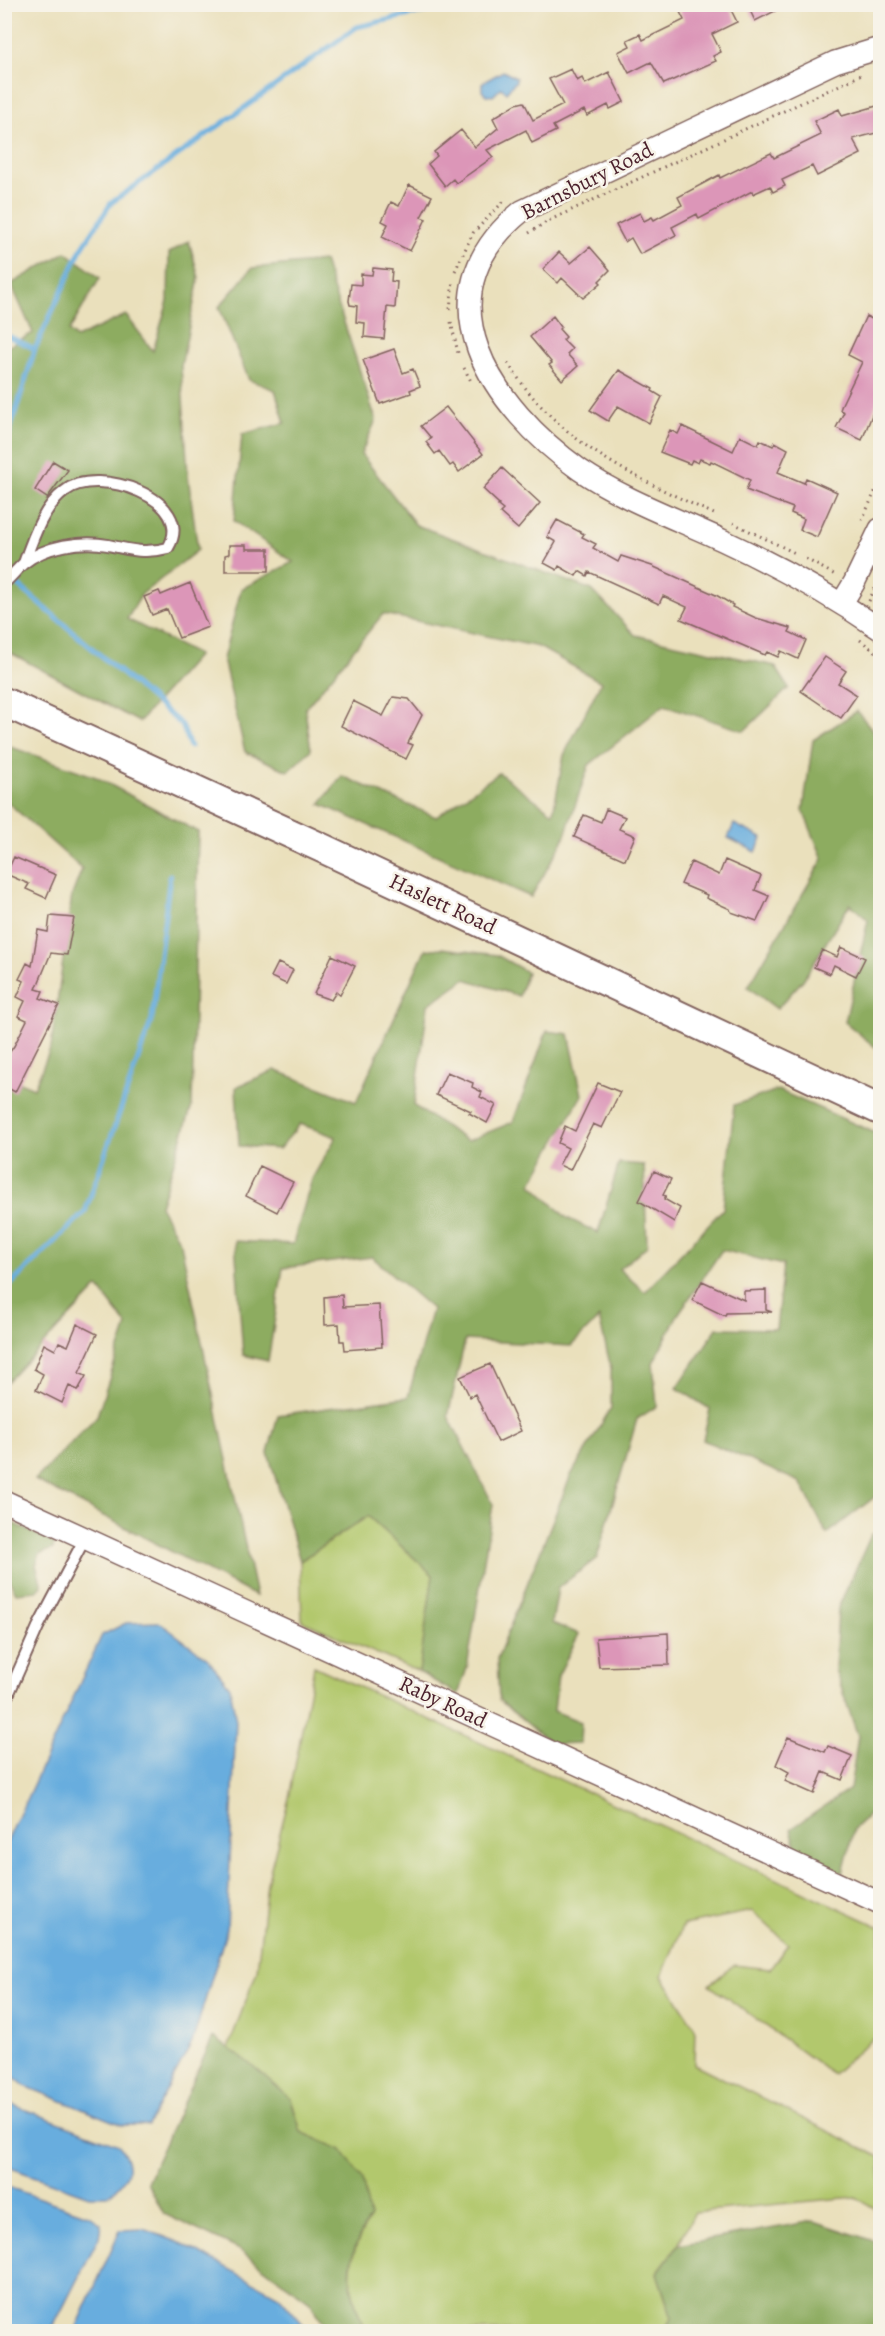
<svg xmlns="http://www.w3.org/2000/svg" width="885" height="2336" viewBox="0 0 885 2336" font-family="Alegreya,serif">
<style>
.green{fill:#b2c86d;stroke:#7e744c;stroke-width:1.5}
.forest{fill:#8dac60;stroke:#6c6646;stroke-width:1.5}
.water{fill:#68adde;stroke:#596684;stroke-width:1.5}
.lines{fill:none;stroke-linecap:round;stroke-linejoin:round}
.stream{stroke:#68adde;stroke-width:5}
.building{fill:#dc96b8}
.service-casing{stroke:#82635e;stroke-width:14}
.minor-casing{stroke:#82635e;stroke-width:24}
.secondary-casing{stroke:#82635e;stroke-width:32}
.path{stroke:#82635e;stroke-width:3;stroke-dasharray:1.5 4.5;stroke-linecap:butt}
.service{stroke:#fff;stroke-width:10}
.minor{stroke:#fff;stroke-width:21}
.secondary{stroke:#fff;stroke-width:28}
.labels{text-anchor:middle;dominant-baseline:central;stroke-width:5;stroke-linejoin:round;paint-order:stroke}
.street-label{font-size:22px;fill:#4a1f2b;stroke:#f7f3e8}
</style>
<rect width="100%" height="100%" fill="#f7f3e8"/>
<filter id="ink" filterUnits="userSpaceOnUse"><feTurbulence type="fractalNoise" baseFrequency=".0167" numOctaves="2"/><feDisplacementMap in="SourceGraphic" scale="12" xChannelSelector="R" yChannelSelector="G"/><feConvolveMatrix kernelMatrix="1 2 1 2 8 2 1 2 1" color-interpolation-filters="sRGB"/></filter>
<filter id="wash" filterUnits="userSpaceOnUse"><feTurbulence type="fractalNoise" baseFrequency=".008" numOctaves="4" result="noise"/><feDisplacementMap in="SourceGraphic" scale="24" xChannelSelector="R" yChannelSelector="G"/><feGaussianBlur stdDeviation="1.35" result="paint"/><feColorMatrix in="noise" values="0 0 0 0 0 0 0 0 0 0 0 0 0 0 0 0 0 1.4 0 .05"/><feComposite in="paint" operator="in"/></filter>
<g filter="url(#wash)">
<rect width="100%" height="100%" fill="#eae0bc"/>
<!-- green -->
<path class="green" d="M 368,1516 L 433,1575 L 419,1672 L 302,1621 L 300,1561 Z
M 314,1666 L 880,1927 L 880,2032 L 833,2074 L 709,1985 L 734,1965 L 770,1969 L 788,1944 L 752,1911 L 683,1925 L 662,1976 L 695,2028 L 694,2064 L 880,2157 L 880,2211 L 855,2197 L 695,2212 L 678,2245 L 657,2273 L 672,2318 L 663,2331 L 365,2331 C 347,2283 343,2263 370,2217 L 342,2150 L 301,2132 L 291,2099 L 228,2048 L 257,1971 L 267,1883 L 289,1798 Z"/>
<!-- forest -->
<path class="forest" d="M 189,241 L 199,278 L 181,366 L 188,476 L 198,550 L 142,594 L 127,619 L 198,655 L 139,722 L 5,650 L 4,349 L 33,333 L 11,284 L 66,252 L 100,278 L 69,331 L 76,338 L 126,315 L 153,351 L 168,301 L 169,253 Z
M 324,261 L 376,420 L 361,454 L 416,525 L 592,590 L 635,635 L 775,666 L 789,688 L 744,731 L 664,705 L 589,765 L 563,841 L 531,897 L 320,804 L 342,776 L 436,817 L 499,773 L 553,813 L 564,755 L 601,682 L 539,647 L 383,614 L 305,709 L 311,750 L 288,771 L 245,752 L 223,659 L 241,589 L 293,562 L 234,521 L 242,434 L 285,423 L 275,390 L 249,380 L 219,307 L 252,268 Z
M 857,711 L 880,739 L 880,1051 L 845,1022 L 868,920 L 850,904 L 803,980 L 777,1009 L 748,987 L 823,859 L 803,811 L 813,740 Z
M 5,745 L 96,777 L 198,832 L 192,1106 L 160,1206 L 181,1244 L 256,1596 L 35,1480 L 97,1416 L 127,1325 L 98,1287 L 5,1384 L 5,1076 L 34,1088 L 51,1047 L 72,895 L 82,869 L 5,800 Z
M 441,948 L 497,955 L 527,972 L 519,996 L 465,979 L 428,1005 L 414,1106 L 467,1141 L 513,1122 L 547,1031 L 569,1034 L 582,1095 L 531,1184 L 567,1218 L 598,1233 L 619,1163 L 644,1165 L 647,1246 L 619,1269 L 645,1292 L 723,1209 L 734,1105 L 778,1090 L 880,1135 L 880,1328 L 875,1334 L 880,1343 L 880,1493 L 827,1534 L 800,1482 L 703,1440 L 710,1409 L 677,1388 L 717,1328 L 776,1329 L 783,1265 L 722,1250 L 677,1316 L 653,1363 L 657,1406 L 637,1419 L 597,1558 L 558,1588 L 552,1623 L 579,1634 L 558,1676 L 554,1711 L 581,1722 L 580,1743 L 552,1744 L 499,1700 L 497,1659 L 571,1475 L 611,1408 L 611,1368 L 599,1318 L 571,1346 L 465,1340 L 448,1416 L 493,1504 L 467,1668 L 458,1695 L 419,1672 L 433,1575 L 368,1516 L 300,1561 L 268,1453 L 278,1415 L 408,1397 L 432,1309 L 372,1257 L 283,1268 L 268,1361 L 243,1355 L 235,1241 L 293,1244 L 312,1179 L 336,1137 L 300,1124 L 279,1149 L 239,1146 L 236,1087 L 275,1070 L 356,1102 L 425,950 Z
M 4,1519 L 54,1543 L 53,1549 L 40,1554 L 36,1565 L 42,1586 L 37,1591 L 16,1593 L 5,1572 Z
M 880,1530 L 880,1804 L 854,1829 L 843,1873 L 797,1850 L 791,1829 L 850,1789 L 858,1736 L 835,1670 L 838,1608 L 871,1535 Z
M 213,2037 L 253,2066 L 291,2099 L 301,2132 L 342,2150 L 362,2179 L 370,2217 C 342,2263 347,2283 365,2331 L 329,2331 L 310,2302 L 238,2249 L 164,2214 L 147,2182 Z
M 814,2221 L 880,2243 L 880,2331 L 663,2331 L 672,2318 L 657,2273 L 678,2245 Z"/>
<!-- water -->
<path class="water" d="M 503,71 L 516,78 L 516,81 L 506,92 L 501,88 L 493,96 L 486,95 L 482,91 L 482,83 Z
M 734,824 L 762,838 L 756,852 L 728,838 Z
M 159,1622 L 208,1659 L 230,1687 L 236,1721 L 227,1929 L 192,2043 L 148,2125 L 122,2125 L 25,2086 L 5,2070 L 5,1846 L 102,1635 L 126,1623 Z
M 5,2102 L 119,2145 C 136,2168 128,2179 108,2196 L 89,2196 L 5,2166 Z
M 5,2186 L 91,2216 L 101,2224 L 99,2237 L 51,2331 L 5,2331 Z
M 144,2229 L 183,2244 L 279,2296 L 309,2331 L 75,2331 L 120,2230 Z"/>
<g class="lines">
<!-- stream -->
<path class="stream" d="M 4,334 L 35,349
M 4,449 L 35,349 L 80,251 L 111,203 L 357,27 L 444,7 L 518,4
M 18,585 L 182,725 L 190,747
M 4,1291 L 85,1212 L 152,1019 L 170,875"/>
</g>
<g id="blocks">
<!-- building -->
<path class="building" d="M 676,4 L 728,4 L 737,22 L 712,34 L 721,52 L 713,56 L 716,61 L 664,84 L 651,62 L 629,73 L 618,52 L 630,46 L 627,40 L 640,34 L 643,40 L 684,20 Z
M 747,4 L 789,4 L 755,21 Z
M 571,69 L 577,81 L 582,78 L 585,84 L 609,72 L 624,102 L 610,109 L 608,105 L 587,116 L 584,110 L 553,126 L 556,131 L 532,143 L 526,130 L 487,150 L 493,157 L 456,183 L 453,179 L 445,186 L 428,164 L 437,156 L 434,152 L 461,130 L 475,147 L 498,128 L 493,118 L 516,104 L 524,102 L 533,120 L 563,105 L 549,79 Z
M 880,105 L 880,132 L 853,139 L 861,154 L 817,176 L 812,166 L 782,180 L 785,186 L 773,192 L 770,186 L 753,194 L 752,191 L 699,219 L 697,214 L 672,227 L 676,235 L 640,254 L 631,238 L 625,242 L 616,225 L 640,213 L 644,221 L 652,217 L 654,220 L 682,205 L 678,197 L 719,175 L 720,178 L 771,153 L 774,158 L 821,135 L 814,121 L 839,109 L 842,116 Z
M 409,185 L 432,196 L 421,217 L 426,219 L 410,251 L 382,237 L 388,224 L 382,221 L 391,202 L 399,206 Z
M 590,247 L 610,270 L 599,281 L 601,283 L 583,298 L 562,278 L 558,283 L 543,269 L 559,252 L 571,263 Z
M 373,268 L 392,270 L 391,281 L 397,282 L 395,308 L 387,307 L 384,339 L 364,337 L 365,323 L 356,322 L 357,306 L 350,305 L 349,301 L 351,284 L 361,285 L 361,274 L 372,275 Z
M 553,316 L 561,327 L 559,329 L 566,337 L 563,340 L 572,349 L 567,354 L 578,366 L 562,380 L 549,365 L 552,363 L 530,337 Z
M 866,316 L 880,323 L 880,395 L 862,440 L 836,428 L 844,412 L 840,410 L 842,404 L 862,362 L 848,355 Z
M 394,349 L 403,373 L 413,369 L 420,386 L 410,390 L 411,393 L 380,404 L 363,360 Z
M 619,370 L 653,389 L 652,391 L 662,397 L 649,423 L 618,406 L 608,421 L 590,410 Z
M 446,407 L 483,454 L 459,472 L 453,464 L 450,466 L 439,451 L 435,454 L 426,442 L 431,438 L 421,426 Z
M 682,426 L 733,451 L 740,436 L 758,445 L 760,440 L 773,446 L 775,442 L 788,449 L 778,472 L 804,483 L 806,478 L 837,492 L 817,537 L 800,530 L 804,519 L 791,513 L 793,508 L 746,490 L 750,480 L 711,461 L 710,463 L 700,459 L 698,463 L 692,460 L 690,464 L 660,452 L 670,430 L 678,434 Z
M 53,461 L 68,470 L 47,498 L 35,490 Z
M 502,468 L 540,503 L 518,529 L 500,513 L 503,510 L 498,506 L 499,504 L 483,489 Z
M 557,520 L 584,534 L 582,537 L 596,544 L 593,548 L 618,562 L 621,556 L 652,566 L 716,595 L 733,605 L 732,607 L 756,618 L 791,628 L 789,632 L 806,640 L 798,659 L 781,651 L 778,657 L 767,652 L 765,655 L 681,619 L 687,607 L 663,596 L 659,604 L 589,572 L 587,576 L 579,571 L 576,576 L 559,566 L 557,570 L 544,563 L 556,542 L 547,537 Z
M 229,545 L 246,545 L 246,549 L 269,549 L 269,571 L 225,571 L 225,555 L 229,554 Z
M 190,583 L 208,627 L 179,638 L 167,609 L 152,615 L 144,597 L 159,591 L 161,595 Z
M 825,657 L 846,671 L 838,683 L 857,695 L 841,718 L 801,691 Z
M 393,697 L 409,699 L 422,715 L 408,743 L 413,745 L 406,759 L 341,726 L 353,701 L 383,716 Z
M 606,809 L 625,817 L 619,829 L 635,836 L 625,860 L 574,837 L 584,815 L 601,822 Z
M 14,857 L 56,875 L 46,898 L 26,889 L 29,884 L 6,874 Z
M 725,860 L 761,876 L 755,890 L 769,896 L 757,921 L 731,912 L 730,909 L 706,898 L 707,895 L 681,884 L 691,862 L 719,875 Z
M 50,916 L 74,918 L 67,955 L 51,953 L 36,989 L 43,991 L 40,998 L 59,1005 L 15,1092 L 4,1086 L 4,1051 L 9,1053 L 14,1046 L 27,1020 L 18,1016 L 25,1001 L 17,997 L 24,981 L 19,979 L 27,963 L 32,966 L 38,930 L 48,932 Z
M 841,947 L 865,958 L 856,976 L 834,965 L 830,974 L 814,967 L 822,950 L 837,957 Z
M 332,955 L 355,966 L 340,995 L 336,992 L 331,1000 L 314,994 Z
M 278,963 L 293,970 L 286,984 L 271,977 Z
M 447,1072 L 473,1083 L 472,1087 L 482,1092 L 480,1097 L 496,1105 L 487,1123 L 469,1113 L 471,1111 L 436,1095 Z
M 598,1083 L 620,1092 L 602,1128 L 593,1124 L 570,1170 L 559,1165 L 568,1148 L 558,1143 L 565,1126 L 575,1131 Z
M 260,1166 L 293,1182 L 277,1212 L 246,1196 Z
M 654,1171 L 671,1179 L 663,1195 L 666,1196 L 664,1199 L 680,1208 L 674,1222 L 639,1201 Z
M 702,1281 L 744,1300 L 744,1291 L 766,1290 L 766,1310 L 772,1312 L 726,1313 L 725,1316 L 692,1300 Z
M 342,1295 L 343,1307 L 379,1305 L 382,1347 L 345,1350 L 344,1341 L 340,1341 L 339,1324 L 325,1325 L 324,1297 Z
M 77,1324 L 97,1334 L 79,1373 L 86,1376 L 78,1390 L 69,1386 L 62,1403 L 36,1390 L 43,1374 L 34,1369 L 44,1344 L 55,1350 L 59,1342 L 68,1346 Z
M 490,1364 L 521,1431 L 498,1442 L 475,1394 L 470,1397 L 460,1377 Z
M 668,1633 L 669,1665 L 599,1667 L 596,1638 Z
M 788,1737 L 825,1752 L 828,1746 L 852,1756 L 842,1780 L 823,1772 L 814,1794 L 785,1781 L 789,1772 L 776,1765 Z"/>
</g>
</g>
<g filter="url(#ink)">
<use href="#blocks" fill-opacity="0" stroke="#82635e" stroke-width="1.5"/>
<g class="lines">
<!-- service casing -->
<g class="service-casing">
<path id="service" d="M 4,583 C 11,577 17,569 24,563 C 45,546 82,540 108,545 C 130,550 146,554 168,548 C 198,499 96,465 65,491 C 43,507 33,538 24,563
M 4,1704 L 38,1627 L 85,1538"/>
</g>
<!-- minor casing -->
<g class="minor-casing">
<path id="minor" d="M 880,48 L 835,62 L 522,211 C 415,297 493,408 580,470 C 624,500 675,518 722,540 C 778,566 830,595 880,629
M 842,603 L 854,583 L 880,529
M 4,1501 L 880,1903"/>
</g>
<!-- secondary casing -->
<g class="secondary-casing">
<path id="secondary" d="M 4,702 L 322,848 L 880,1110"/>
</g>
<!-- path -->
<path class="path" d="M 529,233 L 548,221 L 861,75
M 455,271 L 473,233 L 504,201
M 450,309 L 453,280
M 451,322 L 458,353
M 508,363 C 559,444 630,475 714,514
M 464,368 L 472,383
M 862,520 L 880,481
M 733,523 L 795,553
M 806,559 L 837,576
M 869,601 L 880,577
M 860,640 L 880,655"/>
<!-- service -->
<use href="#service" class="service"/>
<!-- minor -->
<use href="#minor" class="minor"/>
<!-- secondary -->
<use href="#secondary" class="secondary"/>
</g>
</g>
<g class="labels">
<!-- street labels -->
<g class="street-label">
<text transform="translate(587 181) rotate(-27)">Barnsbury Road</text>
<text transform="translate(443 904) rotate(25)">Haslett Road</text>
<text transform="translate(443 1702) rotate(25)">Raby Road</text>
</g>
</g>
<!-- margin -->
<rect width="885" height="2336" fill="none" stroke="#f7f3e8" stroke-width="24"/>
</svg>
